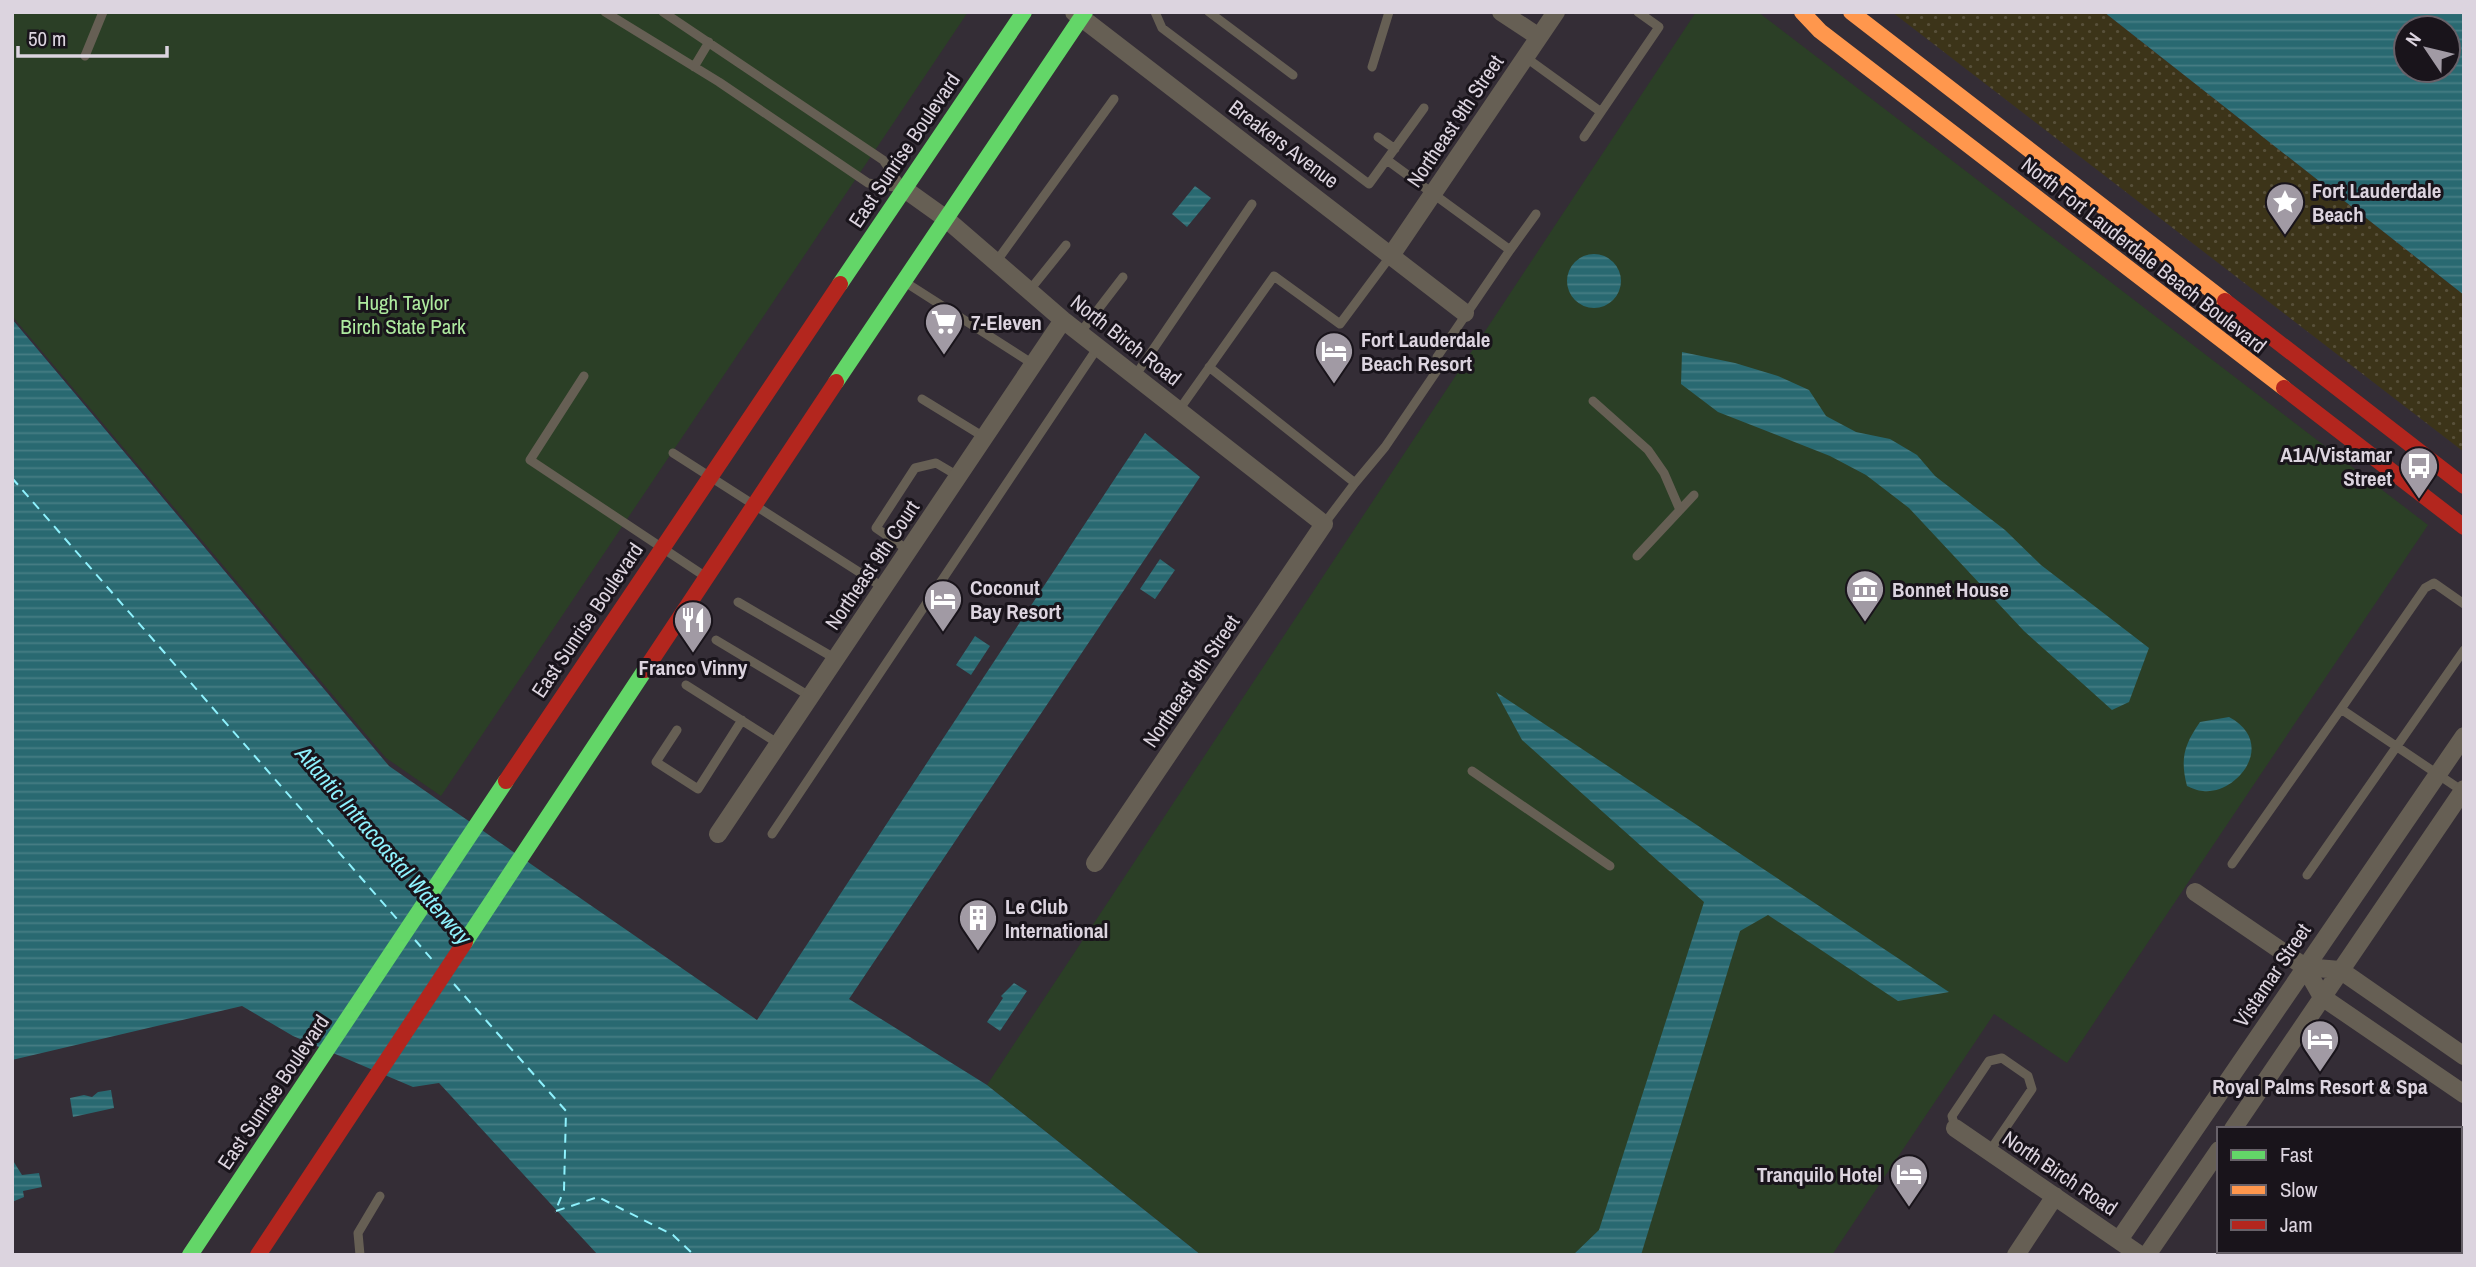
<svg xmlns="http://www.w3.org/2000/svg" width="2476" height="1267" viewBox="0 0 2476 1267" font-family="'Archivo Narrow',sans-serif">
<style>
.green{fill:#2b3f26}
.sand{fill:url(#sand-dots)}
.water{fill:url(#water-rules);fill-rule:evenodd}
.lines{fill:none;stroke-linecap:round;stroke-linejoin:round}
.ferry{stroke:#8ef1fd;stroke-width:2;stroke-dasharray:9 7;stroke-linecap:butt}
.lane{stroke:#665f54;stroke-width:9}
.street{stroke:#665f54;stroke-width:18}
.fast{stroke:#63d668;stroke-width:16}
.slow{stroke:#ff974d;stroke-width:16}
.jam{stroke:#b3261e;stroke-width:16}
.labels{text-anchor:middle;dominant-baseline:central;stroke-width:6;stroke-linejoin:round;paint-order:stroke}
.street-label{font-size:21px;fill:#dcd4df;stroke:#19141b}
.poi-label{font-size:21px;font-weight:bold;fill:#dcd4df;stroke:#19141b;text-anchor:start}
.park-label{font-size:21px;fill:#aeea9f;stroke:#19141b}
.water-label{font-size:23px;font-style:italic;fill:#8ef1fd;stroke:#19141b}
</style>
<defs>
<pattern id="sand-dots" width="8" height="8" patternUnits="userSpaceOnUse" patternTransform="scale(1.75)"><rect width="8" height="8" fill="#3c3419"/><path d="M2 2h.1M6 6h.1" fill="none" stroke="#58503a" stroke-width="1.8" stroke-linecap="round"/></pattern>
<pattern id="water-rules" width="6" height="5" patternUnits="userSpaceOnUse" patternTransform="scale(1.75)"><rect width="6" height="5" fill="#296971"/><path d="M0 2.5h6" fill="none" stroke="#477e85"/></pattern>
</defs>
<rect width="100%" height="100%" fill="#342d36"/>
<!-- green -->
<path class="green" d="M 12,12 L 968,12 L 441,796 L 386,758 L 12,316 Z
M 1696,12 L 1758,12 L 2428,525 L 2067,1063 L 1994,1014 L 1832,1255 L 1201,1255 L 987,1085 Z"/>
<!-- sand -->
<path class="sand" d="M 1892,12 L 2104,12 L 2464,295 L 2464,452 Z"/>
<!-- water -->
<path class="water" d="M 2104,12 L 2464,12 L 2464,295 ZM 2406,28 L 2448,28 L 2448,70 L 2406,70 Z
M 1195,186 L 1211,198 L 1187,227 L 1172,214 Z
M1567 281a27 27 0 1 1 54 0a27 27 0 1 1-54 0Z
M 12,319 L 389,766 L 757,1020 L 1145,433 L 1200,477 L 849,999 L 987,1085 L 1201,1255 L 598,1255 L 439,1083 L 413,1087 L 293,1036 L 242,1006 L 12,1060 Z
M 1682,352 L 1735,363 L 1778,376 L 1809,390 L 1826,416 L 1856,432 L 1890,439 L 1917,455 L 1935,476 L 2005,530 L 2041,565 L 2149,648 L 2129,702 L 2112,710 L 2024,631 L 1909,508 L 1866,475 L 1830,456 L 1718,412 L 1681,384 Z
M 1160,559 L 1175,570 L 1155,599 L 1140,589 Z
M 975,636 L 990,646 L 971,675 L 956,665 Z
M 1496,692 L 1949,992 L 1898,1001 L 1768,915 L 1740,931 L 1641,1255 L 1573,1255 L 1599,1230 L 1704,902 L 1522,740 Z
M 2229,717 C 2278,743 2237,795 2203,791 C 2198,791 2192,788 2187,786 C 2180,759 2184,745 2200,722 Z
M 1014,983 L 1027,991 L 1000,1031 L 987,1022 L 1003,998 L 1001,996 Z
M 111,1090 L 114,1108 L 73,1117 L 70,1098 L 84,1095 L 92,1097 L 98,1092 Z
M 12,1159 L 22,1175 L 39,1173 L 42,1187 L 23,1191 L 24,1197 L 12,1202 Z"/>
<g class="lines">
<!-- ferry -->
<path class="ferry" d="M 12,478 L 397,919
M 415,940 L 436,964
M 454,984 L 566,1111 L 564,1190 L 555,1212
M 556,1211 L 598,1197 L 673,1235 L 694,1255"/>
<!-- lane -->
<path class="lane" d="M 605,12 L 719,82 L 868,183 L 901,188
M 663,12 L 883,160 L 902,187
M 1155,12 L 1162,28 L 1369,184 L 1424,108
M 1209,12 L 1293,75
M 85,56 L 103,12
M 1525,57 L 1601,112 L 1659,27 L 1638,12
M 694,67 L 709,42
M 1372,67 L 1389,12
M 1378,137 L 1395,149
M 1584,137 L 1601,112
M 1387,160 L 1510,250 L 1536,214
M 996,262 L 1114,99
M 908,284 L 1033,364
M 1029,291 L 1066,245
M 1080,333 L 1123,277
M 1209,367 L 1355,483 L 1324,524
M 584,376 L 530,460 L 703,575
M 1135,376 L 1252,204
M 922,399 L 984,437
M 1593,401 L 1648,450 L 1664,473 L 1680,510
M 1179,410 L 1274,276 L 1340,324 L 1392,254
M 673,453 L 884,588
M 1355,483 L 1385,447 L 1436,372 L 1437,357 L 1510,250
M 908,550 L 876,528 L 915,468 L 936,463 L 958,476
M 1637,556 L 1694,495
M 738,602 L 836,659
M 2464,604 L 2434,583 L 2425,588 L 2341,709 L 2464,792
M 716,640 L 811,697
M 686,685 L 779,744
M 677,730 L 656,762 L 698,789 L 742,720
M 1472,771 L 1610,866
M 772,834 L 1098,347
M 2232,864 L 2341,709
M 2307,875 L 2464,650
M 1955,1128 L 1952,1116 L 1989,1061 L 2002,1058 L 2028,1076 L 2032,1089 L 1989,1152
M 360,1255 L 358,1233 L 380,1196"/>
<!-- street -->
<path class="street" d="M 1074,12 L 1465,313
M 1501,12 L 1539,37
M 903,188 L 945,218 L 1063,320 L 1324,524 L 1095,863
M 1392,254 L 1556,12
M 718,834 L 1063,320
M 2195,892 L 2305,967 L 2322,997 L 2464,1094
M 2305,967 L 2340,970 L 2464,1056
M 1955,1128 L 2140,1255
M 2233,1129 L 2464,789
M 2460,1181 L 2464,1176
M 2119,1240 L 2464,736
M 2016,1255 L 2055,1196
M 2147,1255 L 2219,1150
M 2410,1255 L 2412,1251"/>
<!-- fast -->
<path class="fast" d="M 840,284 L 1024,12
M 836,382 L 1085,12
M 465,942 L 645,670
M 190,1255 L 506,781"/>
<!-- slow -->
<path class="slow" d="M 1802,12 L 1820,31 L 2284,388
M 1851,12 L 2225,301"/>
<!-- jam -->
<path class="jam" d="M 2225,301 L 2464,486
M 2284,388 L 2464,527
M 645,670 L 836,382
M 506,781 L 840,284
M 258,1255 L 465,942"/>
</g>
<!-- icons -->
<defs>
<g id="sight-pin" transform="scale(2.0125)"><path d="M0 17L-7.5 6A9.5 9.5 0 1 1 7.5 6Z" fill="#a19aa4" stroke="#19141b"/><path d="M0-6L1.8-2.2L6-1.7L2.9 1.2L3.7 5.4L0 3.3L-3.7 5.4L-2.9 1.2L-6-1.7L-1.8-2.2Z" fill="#fff"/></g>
<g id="supermarket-pin" transform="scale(2.0125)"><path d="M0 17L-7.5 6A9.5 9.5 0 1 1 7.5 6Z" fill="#a19aa4" stroke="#19141b"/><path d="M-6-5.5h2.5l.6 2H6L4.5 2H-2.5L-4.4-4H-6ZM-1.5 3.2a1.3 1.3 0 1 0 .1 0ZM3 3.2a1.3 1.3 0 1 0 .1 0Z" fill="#fff"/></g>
<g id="hotel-pin" transform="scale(2.0125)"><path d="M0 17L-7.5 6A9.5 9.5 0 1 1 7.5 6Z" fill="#a19aa4" stroke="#19141b"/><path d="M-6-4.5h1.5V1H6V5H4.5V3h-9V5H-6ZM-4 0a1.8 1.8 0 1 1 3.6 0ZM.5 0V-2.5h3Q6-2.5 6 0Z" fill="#fff"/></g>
<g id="bus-pin" transform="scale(2.0125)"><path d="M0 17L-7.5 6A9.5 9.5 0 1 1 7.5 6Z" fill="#a19aa4" stroke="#19141b"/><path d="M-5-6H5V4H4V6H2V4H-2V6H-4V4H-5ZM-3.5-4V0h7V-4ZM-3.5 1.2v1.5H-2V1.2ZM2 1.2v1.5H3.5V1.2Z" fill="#fff"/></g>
<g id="museum-pin" transform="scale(2.0125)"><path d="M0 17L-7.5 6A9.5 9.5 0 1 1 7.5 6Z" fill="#a19aa4" stroke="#19141b"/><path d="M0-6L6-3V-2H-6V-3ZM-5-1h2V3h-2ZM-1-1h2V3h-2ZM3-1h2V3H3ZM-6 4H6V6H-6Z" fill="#fff"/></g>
<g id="restaurant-pin" transform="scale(2.0125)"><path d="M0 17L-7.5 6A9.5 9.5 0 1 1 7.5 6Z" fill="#a19aa4" stroke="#19141b"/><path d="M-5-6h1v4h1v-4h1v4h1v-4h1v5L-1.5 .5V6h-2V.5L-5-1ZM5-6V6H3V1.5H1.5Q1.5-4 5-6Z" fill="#fff"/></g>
<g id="building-pin" transform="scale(2.0125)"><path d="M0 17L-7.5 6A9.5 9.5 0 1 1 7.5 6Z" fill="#a19aa4" stroke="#19141b"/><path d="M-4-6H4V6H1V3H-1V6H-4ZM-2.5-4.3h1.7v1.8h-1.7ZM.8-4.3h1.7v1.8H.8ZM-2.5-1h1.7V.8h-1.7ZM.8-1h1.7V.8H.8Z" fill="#fff"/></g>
</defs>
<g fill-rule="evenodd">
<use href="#sight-pin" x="2285" y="202"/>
<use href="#supermarket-pin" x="944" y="322"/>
<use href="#hotel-pin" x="1334" y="351"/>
<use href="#bus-pin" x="2419" y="466"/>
<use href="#museum-pin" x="1865" y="589"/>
<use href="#hotel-pin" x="943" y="599"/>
<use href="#restaurant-pin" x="693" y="620"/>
<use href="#building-pin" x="978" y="918"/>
<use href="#hotel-pin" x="2320" y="1039"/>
<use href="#hotel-pin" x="1909" y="1174"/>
</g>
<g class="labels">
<!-- street labels -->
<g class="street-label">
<text transform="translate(1455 121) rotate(-56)">Northeast 9th Street</text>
<text transform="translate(1284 144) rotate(37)">Breakers Avenue</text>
<text transform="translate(904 150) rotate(-56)">East Sunrise Boulevard</text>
<text transform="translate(2144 255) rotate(38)">North Fort Lauderdale Beach Boulevard</text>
<text transform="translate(1126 340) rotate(38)">North Birch Road</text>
<text transform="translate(872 565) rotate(-56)">Northeast 9th Court</text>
<text transform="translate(587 620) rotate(-56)">East Sunrise Boulevard</text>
<text transform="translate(1191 681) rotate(-56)">Northeast 9th Street</text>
<text transform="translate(2272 975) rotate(-56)">Vistamar Street</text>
<text transform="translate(273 1092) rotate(-56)">East Sunrise Boulevard</text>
<text transform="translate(2060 1173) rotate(34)">North Birch Road</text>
</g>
<!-- poi labels -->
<g class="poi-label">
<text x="2312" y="190">Fort Lauderdale<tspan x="2312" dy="24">Beach</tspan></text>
<text x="971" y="322">7-Eleven</text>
<text x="1361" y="339">Fort Lauderdale<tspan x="1361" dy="24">Beach Resort</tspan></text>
<text x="2392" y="454" text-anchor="end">A1A/Vistamar<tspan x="2392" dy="24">Street</tspan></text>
<text x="970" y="587">Coconut<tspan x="970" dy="24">Bay Resort</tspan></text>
<text x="1892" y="589">Bonnet House</text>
<text x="693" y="667" text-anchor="middle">Franco Vinny</text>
<text x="1005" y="906">Le Club<tspan x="1005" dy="24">International</tspan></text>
<text x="2320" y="1086" text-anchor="middle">Royal Palms Resort &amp; Spa</text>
<text x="1882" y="1174" text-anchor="end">Tranquilo Hotel</text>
</g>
<!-- park labels -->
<g class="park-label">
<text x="403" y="302">Hugh Taylor<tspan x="403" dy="24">Birch State Park</tspan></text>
</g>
<!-- water labels -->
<g class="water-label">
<text transform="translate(384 845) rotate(49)">Atlantic Intracoastal Waterway</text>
</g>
</g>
<!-- border -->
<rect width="2476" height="1267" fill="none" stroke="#dcd4df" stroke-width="28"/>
<!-- legend -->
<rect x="2217" y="1127" width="245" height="126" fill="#19141b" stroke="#676169" stroke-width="2"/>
<rect x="2231" y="1150" width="35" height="10" fill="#63d668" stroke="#676169" stroke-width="2"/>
<text x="2280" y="1162" font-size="21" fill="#dcd4df">Fast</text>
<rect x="2231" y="1185" width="35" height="10" fill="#ff974d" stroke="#676169" stroke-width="2"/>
<text x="2280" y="1197" font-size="21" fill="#dcd4df">Slow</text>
<rect x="2231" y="1220" width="35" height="10" fill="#b3261e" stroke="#676169" stroke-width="2"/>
<text x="2280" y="1232" font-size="21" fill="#dcd4df">Jam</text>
<!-- north arrow -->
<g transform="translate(2427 49) rotate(305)"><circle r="33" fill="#19141b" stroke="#676169" stroke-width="2"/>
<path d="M0-5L12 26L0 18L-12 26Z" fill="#a19aa4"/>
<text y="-10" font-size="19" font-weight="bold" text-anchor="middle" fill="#dcd4df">N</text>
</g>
<!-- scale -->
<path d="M18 46v10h149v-10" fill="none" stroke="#dcd4df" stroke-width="3.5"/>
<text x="28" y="46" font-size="21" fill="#dcd4df" stroke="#19141b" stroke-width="5" paint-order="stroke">50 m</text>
</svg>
